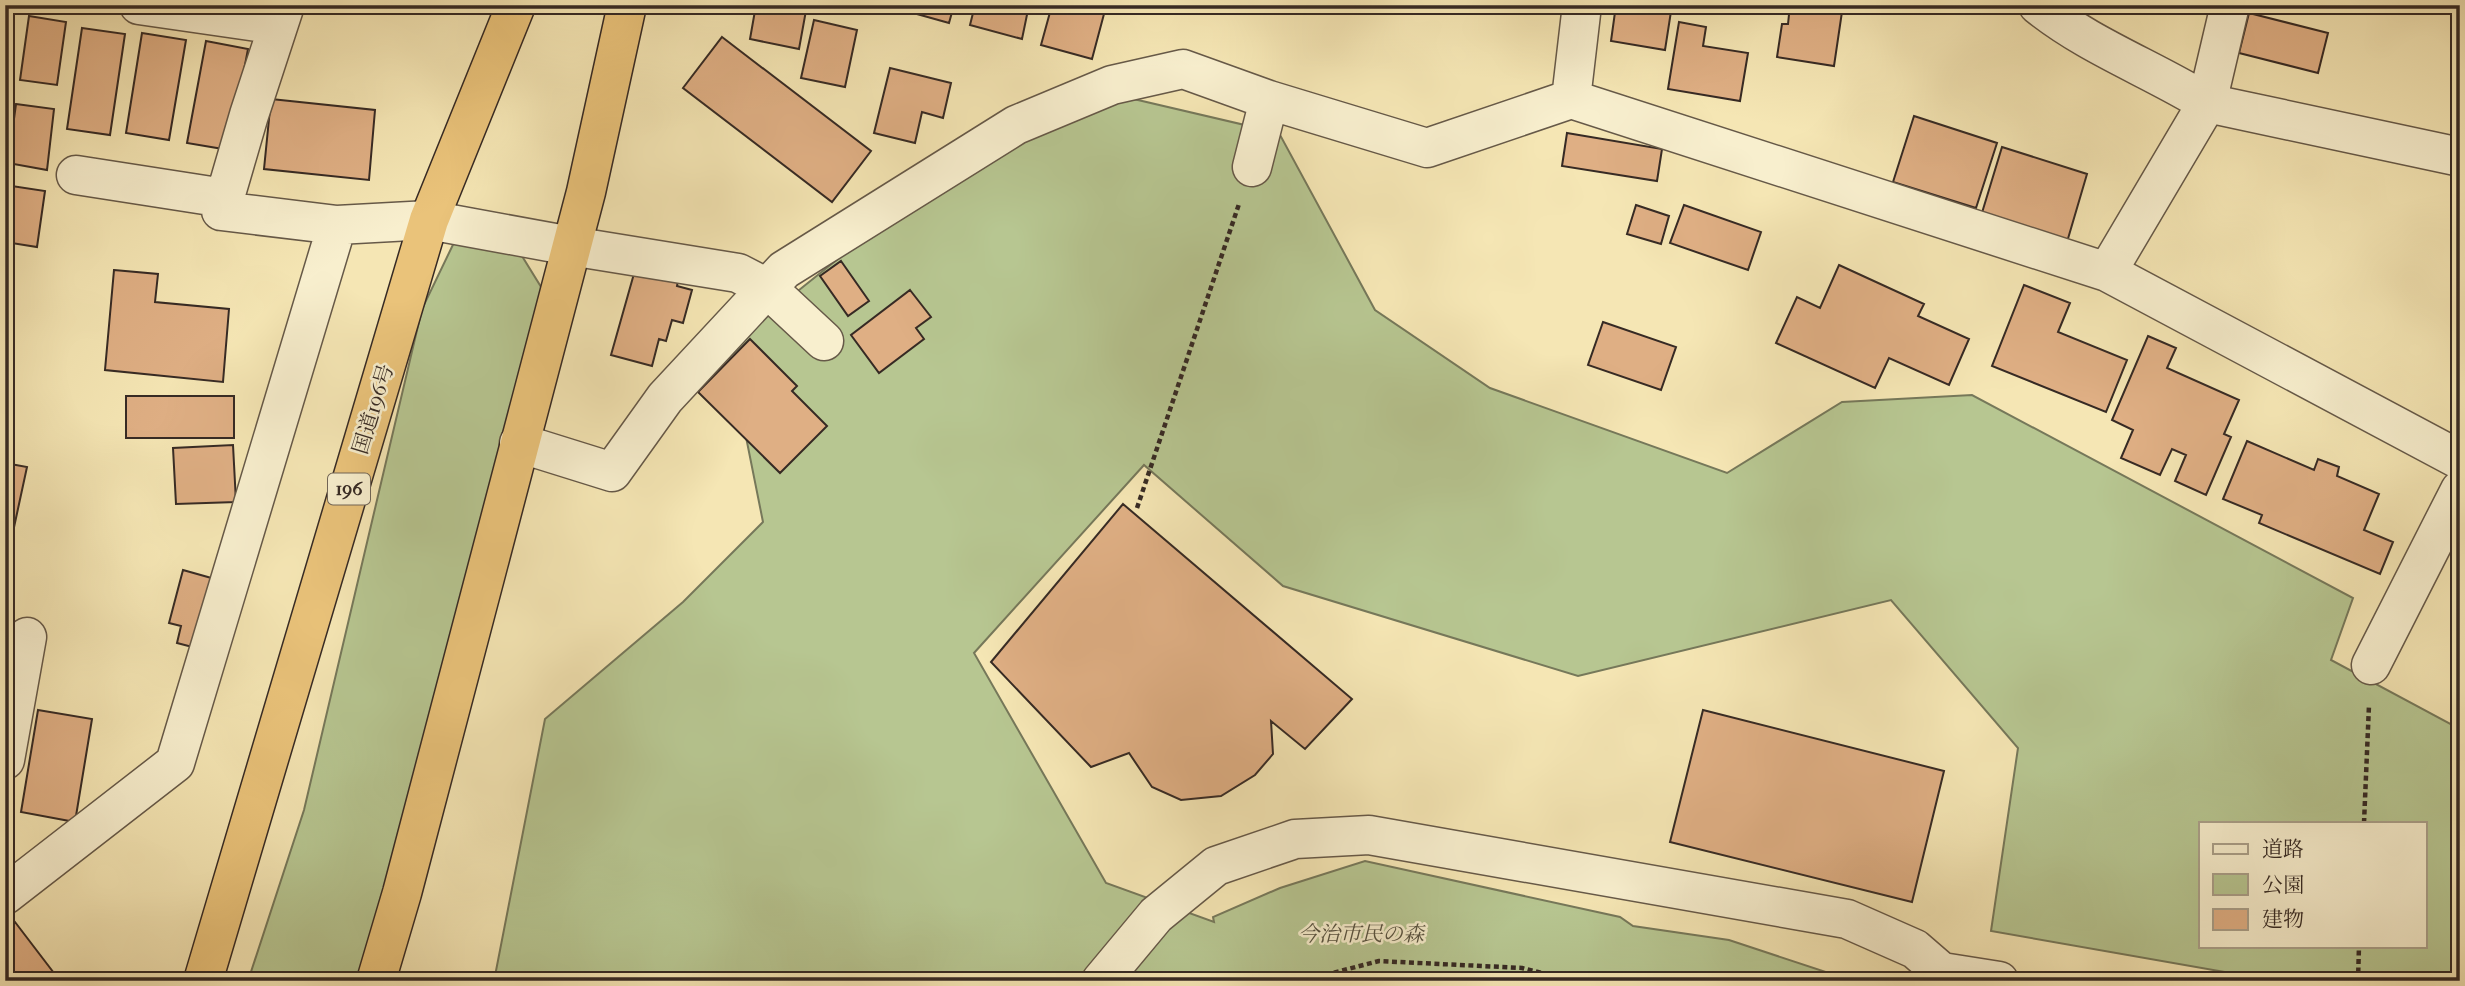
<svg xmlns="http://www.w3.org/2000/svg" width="2465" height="986" viewBox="0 0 2465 986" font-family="'IM FELL French Canon','Noto Serif JP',serif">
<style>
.green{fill:#b7c691;stroke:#76785a;stroke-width:2;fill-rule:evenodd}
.building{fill:#dfaf84;stroke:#362a24;stroke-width:2}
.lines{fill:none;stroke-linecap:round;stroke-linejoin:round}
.minor-casing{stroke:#665948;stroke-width:41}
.highway-casing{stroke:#362a24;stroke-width:41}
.path{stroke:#362a24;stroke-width:4.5;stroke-dasharray:5 3.5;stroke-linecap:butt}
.minor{stroke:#f8efce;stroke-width:38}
.highway{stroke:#eac37a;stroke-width:38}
.labels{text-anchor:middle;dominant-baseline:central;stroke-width:5;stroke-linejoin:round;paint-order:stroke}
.shield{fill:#f8efce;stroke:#706557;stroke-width:2}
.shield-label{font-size:19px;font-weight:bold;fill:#362a24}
.street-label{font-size:21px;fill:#362a24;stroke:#f8efce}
.park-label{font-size:21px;font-style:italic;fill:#56513f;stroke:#f8efce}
</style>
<rect width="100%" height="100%" fill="#f5e6b4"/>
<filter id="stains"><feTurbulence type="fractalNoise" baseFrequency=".00286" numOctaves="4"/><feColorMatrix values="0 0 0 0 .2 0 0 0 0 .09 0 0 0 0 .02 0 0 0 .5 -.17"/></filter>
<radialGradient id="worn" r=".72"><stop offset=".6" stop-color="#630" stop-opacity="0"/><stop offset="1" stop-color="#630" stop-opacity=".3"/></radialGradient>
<!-- green -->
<path class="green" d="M 1108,93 L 1279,133 L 1375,310 L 1490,388 L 1727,473 L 1842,402 L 1972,395 L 2353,598 L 2331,660 L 2460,729 L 2460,981 L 2276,981 L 1991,931 L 2018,748 L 1891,600 L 1578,676 L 1283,586 L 1144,465 L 974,653 L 1106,883 L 1214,922 L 1213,917 L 1280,888 L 1365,861 L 1620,917 L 1633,926 L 1729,940 L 1853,981 L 494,981 L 545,719 L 683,602 L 763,522 L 728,347 L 839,258 L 1015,133 ZM 2201,823 L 2425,823 L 2425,946 L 2201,946 Z
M 462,226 L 509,235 L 546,295 L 361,981 L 248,981 L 304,810 L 422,309 Z"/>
<!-- building -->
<path class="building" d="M 756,5 L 807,5 L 799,49 L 750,39 Z
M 900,5 L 954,5 L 949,23 L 899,9 Z
M 975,5 L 1029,5 L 1022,39 L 970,25 Z
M 1052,5 L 1072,5 L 1104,14 L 1092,59 L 1041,45 Z
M 1616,5 L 1672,5 L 1665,50 L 1611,41 Z
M 1708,5 L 1748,5 L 1747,11 Z
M 1790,5 L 1843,5 L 1834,66 L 1777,57 L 1782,24 L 1788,24 Z
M 2249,13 L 2328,33 L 2318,73 L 2239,53 Z
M 29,16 L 66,22 L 57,85 L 20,80 Z
M 814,20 L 857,30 L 845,87 L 801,78 Z
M 1679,22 L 1706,27 L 1703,46 L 1748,53 L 1740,101 L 1668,89 Z
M 82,28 L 125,34 L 110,135 L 67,129 Z
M 142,33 L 186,40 L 169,140 L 126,133 Z
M 722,37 L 871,151 L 832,202 L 683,88 Z
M 206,41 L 248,49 L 229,150 L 187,143 Z
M 890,68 L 951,83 L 943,118 L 922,112 L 915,143 L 874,133 Z
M 271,99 L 375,110 L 369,180 L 264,169 Z
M 16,104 L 54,109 L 47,170 L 8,163 Z
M 1914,116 L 1997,143 L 1976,208 L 1893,182 Z
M 1567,133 L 1662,149 L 1657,181 L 1562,166 Z
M 2002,147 L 2087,174 L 2067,242 L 1981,216 Z
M 5,185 L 45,191 L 37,247 L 5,242 Z
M 1636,205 L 1669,216 L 1661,244 L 1627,234 Z
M 1684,205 L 1761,232 L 1748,270 L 1670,243 Z
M 841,261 L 869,301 L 848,316 L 820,276 Z
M 637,263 L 679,276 L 677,286 L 692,290 L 683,323 L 672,320 L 666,341 L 659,339 L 652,366 L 611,355 Z
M 1839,265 L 1924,304 L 1918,316 L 1969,339 L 1949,385 L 1889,358 L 1875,388 L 1776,343 L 1797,297 L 1820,308 Z
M 114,270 L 158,274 L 155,302 L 229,309 L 223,382 L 105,370 Z
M 2024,285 L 2070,303 L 2058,332 L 2127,360 L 2106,412 L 1992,366 Z
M 910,290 L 931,317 L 916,328 L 924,339 L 879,373 L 851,335 Z
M 1603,322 L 1676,347 L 1661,390 L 1588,365 Z
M 2148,336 L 2176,348 L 2167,368 L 2239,400 L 2224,434 L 2231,437 L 2206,495 L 2175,481 L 2186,455 L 2172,449 L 2160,475 L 2121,458 L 2133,430 L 2112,420 Z
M 750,339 L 797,386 L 792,391 L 827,426 L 780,473 L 698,392 Z
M 126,396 L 234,396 L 234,438 L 126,438 Z
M 2247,441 L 2314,470 L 2318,459 L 2339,467 L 2337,476 L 2379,494 L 2364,530 L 2393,542 L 2380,574 L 2259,523 L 2262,515 L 2223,499 Z
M 233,445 L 236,502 L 176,504 L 173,448 Z
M 5,463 L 27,467 L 5,569 Z
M 1123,504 L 1352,699 L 1305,749 L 1271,721 L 1273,754 L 1255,775 L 1221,796 L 1181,800 L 1152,787 L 1129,753 L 1091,767 L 991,662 Z
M 183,570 L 222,581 L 204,650 L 177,643 L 181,626 L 169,623 Z
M 38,710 L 92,719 L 75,822 L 21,812 Z
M 1703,710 L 1944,771 L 1912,902 L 1670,842 Z
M 15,922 L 60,981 L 5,981 L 5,929 Z"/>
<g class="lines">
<!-- minor casing -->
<g class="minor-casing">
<path id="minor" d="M 139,5 L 278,25
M 285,5 L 249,115 L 221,211 L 337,225
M 2038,5 C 2089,46 2152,69 2207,103 L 2460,157
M 1571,99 L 1582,5
M 1252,167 L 1269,100 L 1427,148 L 1571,99 L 2107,272 L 2460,460
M 76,175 L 224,198
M 2107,272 L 2207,103 L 2230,5
M 519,443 L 612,472 L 665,398 L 784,270 L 1016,125 L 1112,85 L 1183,69 L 1269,100
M 2371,665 L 2460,490
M 5,760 L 27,637
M 5,895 L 175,763 L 337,225 L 429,220 L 571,246 L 738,273 L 767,288 L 824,341
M 1942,972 L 1999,981
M 1101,981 L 1156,915 L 1216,866 L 1295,839 L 1369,835 L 1847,919 L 1915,949 L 1952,981"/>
</g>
<!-- highway casing -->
<g class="highway-casing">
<path id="highway" d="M 203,981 L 429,220 L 516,5
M 376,981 L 402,893 L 586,192 L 627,5"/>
</g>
<!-- path -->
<path class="path" d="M 1137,508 L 1239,204
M 2364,823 L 2369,705
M 1301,981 L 1379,961 L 1522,968 L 1573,981
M 2358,981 L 2359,946"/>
<!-- minor -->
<use href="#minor" class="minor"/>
<!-- highway -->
<use href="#highway" class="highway"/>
</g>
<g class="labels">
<!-- shield labels -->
<rect class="shield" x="328" y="473.5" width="42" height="31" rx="5"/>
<g class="shield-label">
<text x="349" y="489">196</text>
</g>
<!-- street labels -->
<g class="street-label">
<text transform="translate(373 409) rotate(-73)">国道196号</text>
</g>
<!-- park labels -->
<g class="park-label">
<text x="1361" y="934">今治市民の森</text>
</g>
</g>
<!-- margin -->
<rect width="2465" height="986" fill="none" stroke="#f5e6b4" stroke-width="28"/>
<rect x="7" y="7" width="2451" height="972" fill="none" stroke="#362a24" stroke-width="3.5"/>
<rect x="14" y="14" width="2437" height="958" fill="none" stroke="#362a24" stroke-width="2"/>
<!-- legend -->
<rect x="2199" y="822" width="228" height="126" fill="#f8efce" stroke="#aaa08a" stroke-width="2"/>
<rect x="2213" y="844" width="35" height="10" fill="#f8efce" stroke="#aaa08a" stroke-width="2"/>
<text x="2262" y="856" font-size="21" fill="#362a24">道路</text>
<rect x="2213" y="874" width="35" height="21" fill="#b7c691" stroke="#aaa08a" stroke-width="2"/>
<text x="2262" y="892" font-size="21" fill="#362a24">公園</text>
<rect x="2213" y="909" width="35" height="21" fill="#dfaf84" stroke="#aaa08a" stroke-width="2"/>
<text x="2262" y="926" font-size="21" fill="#362a24">建物</text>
<rect width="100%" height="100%" filter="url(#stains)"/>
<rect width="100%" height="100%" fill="url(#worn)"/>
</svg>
